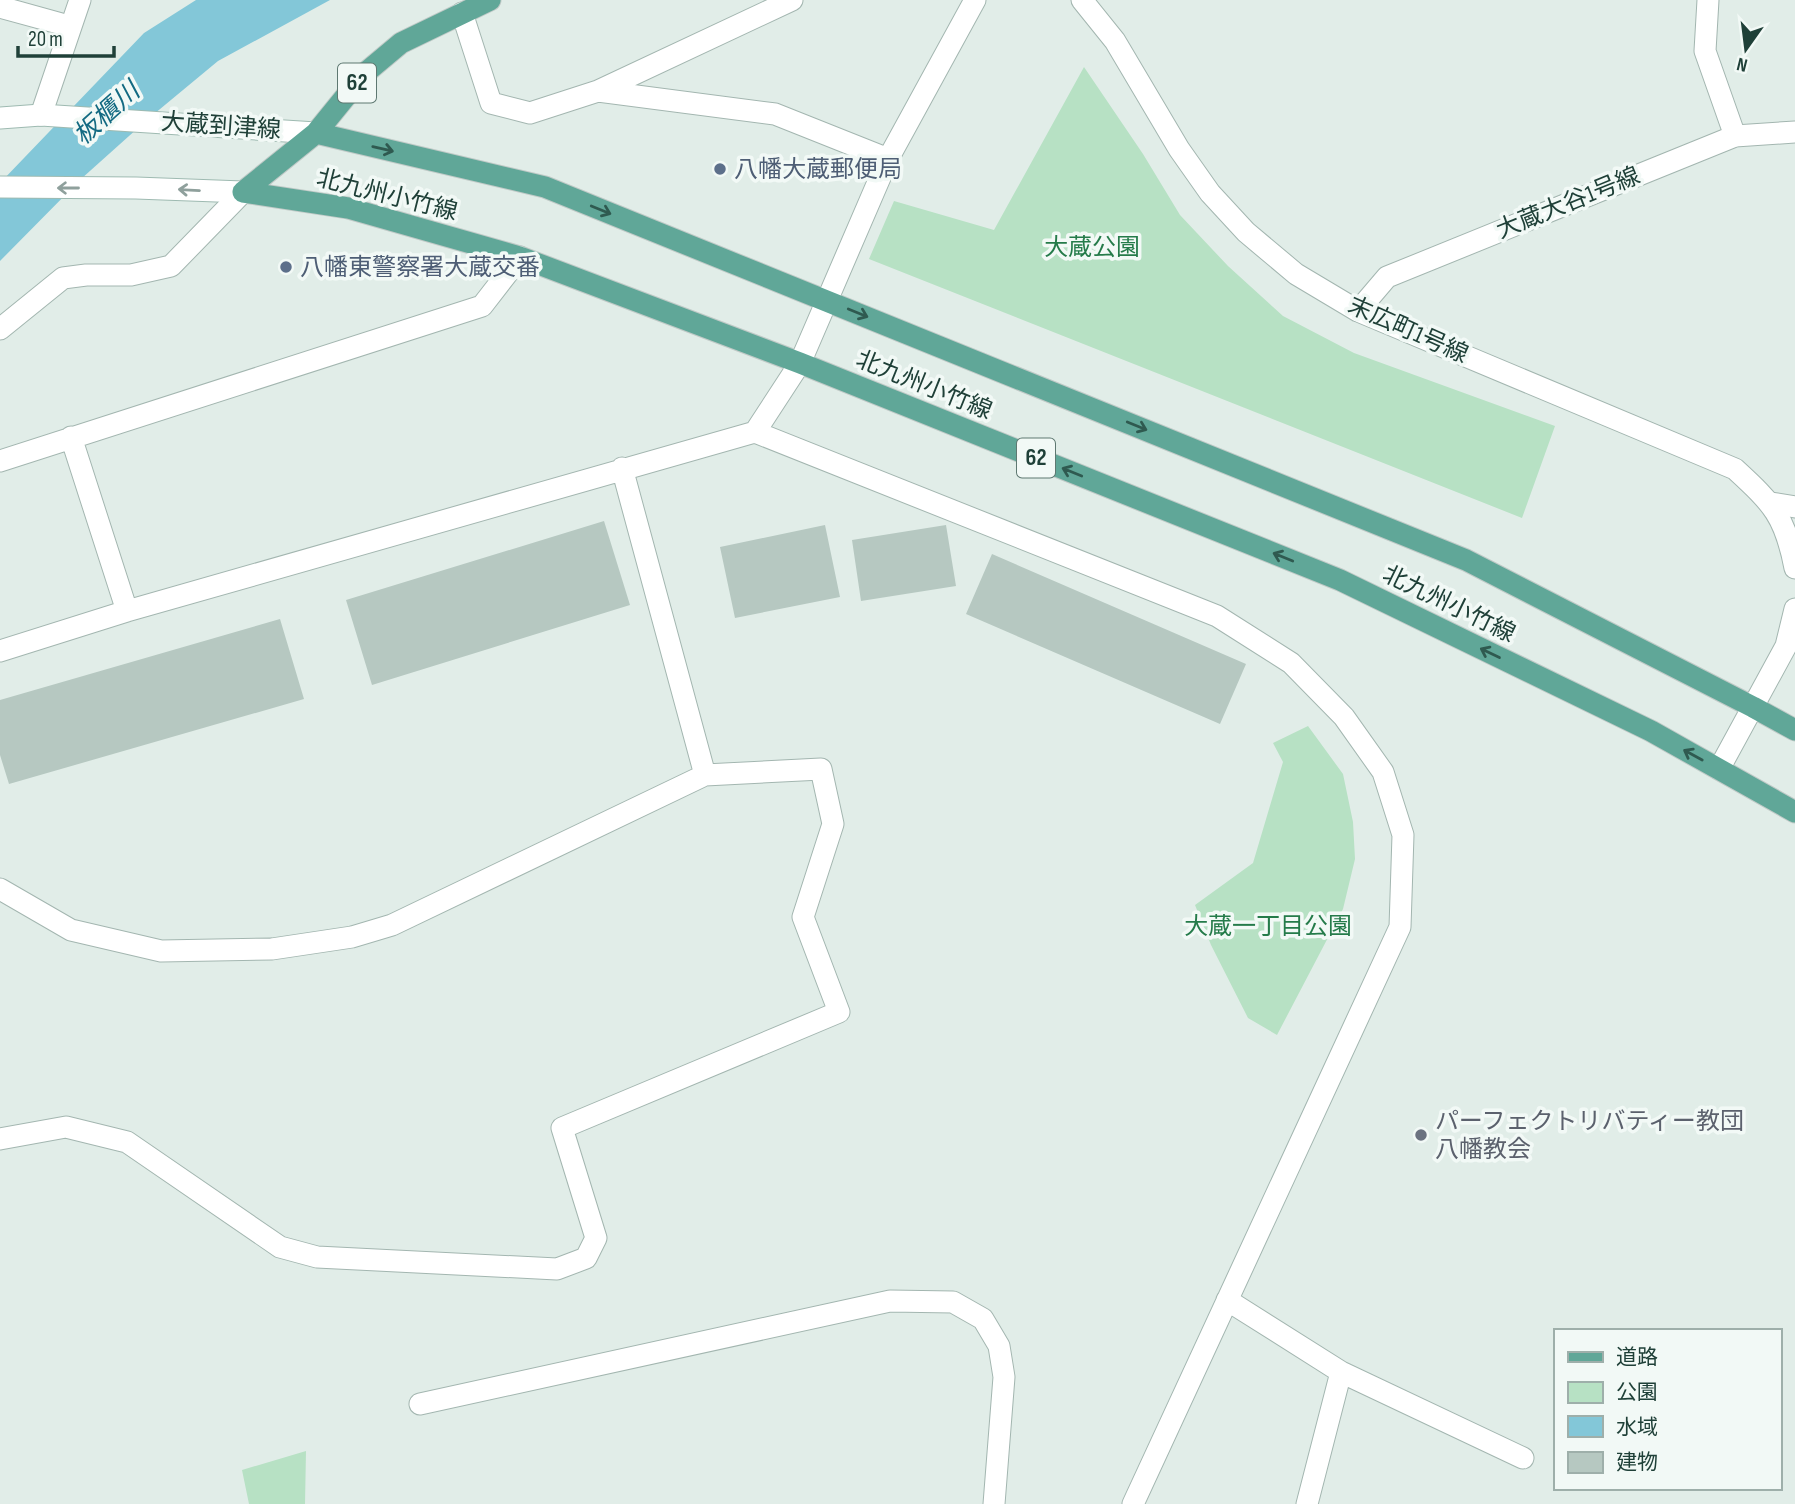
<svg xmlns="http://www.w3.org/2000/svg" width="1795" height="1504" viewBox="0 0 1795 1504" font-family="'Sofia Sans Condensed','Noto Sans JP',sans-serif">
<style>
.green{fill:#b7e1c4}
.water{fill:#83c7d8}
.building{fill:#b6c8c1}
.lines{fill:none;stroke-linecap:round;stroke-linejoin:round}
.minor-casing{stroke:#a3b6b0;stroke-width:23}
.tertiary-casing{stroke:#a3b6b0;stroke-width:23}
.secondary-casing{stroke:#9ebab1;stroke-width:23}
.primary-casing{stroke:#c0cac7;stroke-width:23}
.minor{stroke:#fff;stroke-width:21}
.tertiary{stroke:#fff;stroke-width:21}
.secondary{stroke:#fff;stroke-width:21}
.primary{stroke:#60a798;stroke-width:21}
.oneway{stroke:#2f5a50}
.oneway2{stroke:#8fa09c}
.service-dot{fill:#5c6f8a;stroke:#f2f9f6;stroke-width:2.5}
.worship-dot{fill:#6b7280;stroke:#f2f9f6;stroke-width:2.5}
.labels{text-anchor:middle;dominant-baseline:central;stroke-width:7;stroke-linejoin:round;paint-order:stroke}
.shield{fill:#f2f9f6;stroke:#5e7871;stroke-width:2}
.shield-label{font-size:23px;font-weight:bold;fill:#1f4038}
.street-label{font-size:24px;fill:#1f4038;stroke:#f2f9f6}
.service-label{font-size:24px;fill:#4e5e75;stroke:#f2f9f6;text-anchor:start}
.park-label{font-size:24px;fill:#257b4a;stroke:#f2f9f6}
.worship-label{font-size:24px;fill:#5b616d;stroke:#f2f9f6;text-anchor:start}
.water-label{font-size:26px;font-style:italic;fill:#136a82;stroke:#f2f9f6}
</style>
<rect width="100%" height="100%" fill="#e1ede8"/>
<!-- green -->
<path class="green" d="M 1084,67 L 1143,154 L 1180,215 L 1228,266 L 1283,316 L 1354,353 L 1555,426 L 1522,518 L 869,259 L 894,201 L 994,230 Z
M 1308,726 L 1343,774 L 1353,822 L 1355,859 L 1343,909 L 1277,1035 L 1248,1018 L 1211,945 L 1195,905 L 1253,863 L 1283,762 L 1273,743 Z
M 306,1451 L 305,1504 L 249,1504 L 242,1470 Z"/>
<!-- water -->
<path class="water" d="M 196,0 L 330,0 L 218,61 L 148,119 L 81,179 L 0,261 L 0,183 L 144,33 Z"/>
<!-- building -->
<path class="building" d="M 604,521 L 630,605 L 372,685 L 346,600 Z
M 825,525 L 840,597 L 735,618 L 720,547 Z
M 946,525 L 956,586 L 861,601 L 852,540 Z
M 992,554 L 1246,664 L 1220,724 L 966,614 Z
M 280,619 L 304,699 L 9,784 L 0,755 L 0,700 Z"/>
<g class="lines">
<!-- minor casing -->
<g class="minor-casing">
<path id="minor" d="M 1708,0 L 1705,51 L 1735,136
M 0,7 L 69,26
M 462,13 L 491,103 L 530,113 L 598,91 L 792,0
M 598,91 L 775,114 L 888,159
M 41,115 L 80,0
M 755,432 L 800,363 L 888,159 L 975,0
M 71,437 L 127,611
M 0,461 L 482,306 L 520,257
M 622,468 L 705,775
M 1771,503 L 1795,507
M 0,651 L 127,611 L 755,432 L 1217,616 L 1291,663 L 1344,717 L 1383,772 L 1403,835 L 1400,927 L 1133,1504
M 0,889 L 71,930 L 161,951 L 272,949 L 352,937 L 392,925 L 705,775 L 821,769 L 833,824 L 803,917 L 839,1012 L 562,1128 L 596,1238 L 586,1258 L 557,1269 L 317,1257 L 280,1247 L 127,1142 L 66,1127 L 0,1139
M 1227,1300 L 1341,1372 L 1307,1504
M 1341,1372 L 1523,1458
M 420,1404 L 890,1301 L 953,1302 L 983,1319 L 999,1346 L 1004,1377 L 994,1504"/>
</g>
<!-- tertiary casing -->
<g class="tertiary-casing">
<path id="tertiary" d="M 1082,0 L 1115,41 L 1179,149 L 1210,193 L 1246,232 L 1296,274 L 1358,311 L 1735,469 C 1773,504 1785,516 1795,568
M 1358,311 L 1387,277 L 1735,136 L 1795,132
M 0,329 L 63,278 L 86,275 L 131,275 L 171,266 L 243,192
M 1719,769 L 1786,646 L 1795,609"/>
</g>
<!-- secondary casing -->
<g class="secondary-casing">
<path id="secondary" d="M 0,118 L 41,115 L 316,133
M 0,187 L 136,188 L 243,192"/>
</g>
<!-- primary casing -->
<g class="primary-casing">
<path id="primary" d="M 316,133 L 545,187 L 1466,560 L 1753,707 L 1795,730
M 243,192 L 348,208 L 520,257 L 800,363 L 1340,580 L 1651,731 L 1795,812
M 243,192 L 316,133 L 364,74 L 401,43 L 490,0"/>
</g>
<!-- minor -->
<use href="#minor" class="minor"/>
<!-- tertiary -->
<use href="#tertiary" class="tertiary"/>
<!-- secondary -->
<use href="#secondary" class="secondary"/>
<!-- primary -->
<use href="#primary" class="primary"/>
</g>
<!-- one-way arrows -->
<defs><path id="oneway-shaft" d="M-6 0H5M1.5-3L5.5 0L1.5 3" fill="none" stroke-width="1.6" stroke-linecap="round" stroke-linejoin="round" transform="scale(1.75)"/></defs>
<g class="oneway">
<use href="#oneway-shaft" transform="translate(383 149) rotate(13)"/>
<use href="#oneway-shaft" transform="translate(601 210) rotate(22)"/>
<use href="#oneway-shaft" transform="translate(858 313) rotate(22)"/>
<use href="#oneway-shaft" transform="translate(1137 426) rotate(22)"/>
<use href="#oneway-shaft" transform="translate(1072 472) rotate(-158)"/>
<use href="#oneway-shaft" transform="translate(1283 557) rotate(-158)"/>
<use href="#oneway-shaft" transform="translate(1490 653) rotate(-154)"/>
<use href="#oneway-shaft" transform="translate(1693 755) rotate(-151)"/>
</g>
<g class="oneway2">
<use href="#oneway-shaft" transform="translate(68 188) rotate(-180)"/>
<use href="#oneway-shaft" transform="translate(189 190) rotate(-177)"/>
</g>
<!-- markers -->
<g class="service-dot">
<circle cx="720" cy="169" r="7"/>
<circle cx="286" cy="267" r="7"/>
</g>
<circle class="worship-dot" cx="1421" cy="1135" r="7"/>
<g class="labels">
<!-- shield labels -->
<g class="shield">
<rect x="338" y="63.5" width="38" height="39" rx="5"/>
<rect x="1017" y="438.5" width="38" height="39" rx="5"/>
</g>
<g class="shield-label">
<text x="357" y="83">62</text>
<text x="1036" y="458">62</text>
</g>
<!-- street labels -->
<g class="street-label">
<text transform="translate(221 126) rotate(4)">大蔵到津線</text>
<text transform="translate(387 195) rotate(14)">北九州小竹線</text>
<text transform="translate(1568 203) rotate(-22)">大蔵大谷1号線</text>
<text transform="translate(1408 330) rotate(24)">末広町1号線</text>
<text transform="translate(924 385) rotate(22)">北九州小竹線</text>
<text transform="translate(1449 604) rotate(26)">北九州小竹線</text>
</g>
<!-- service labels -->
<g class="service-label">
<text x="734" y="169">八幡大蔵郵便局</text>
<text x="300" y="267">八幡東警察署大蔵交番</text>
</g>
<!-- park labels -->
<g class="park-label">
<text x="1092" y="247">大蔵公園</text>
<text x="1268" y="926">大蔵一丁目公園</text>
</g>
<!-- worship labels -->
<g class="worship-label">
<text x="1435" y="1121">パーフェクトリバティー教団<tspan x="1435" dy="28">八幡教会</tspan></text>
</g>
<!-- water labels -->
<g class="water-label">
<text transform="translate(107 114) rotate(-42)">板櫃川</text>
</g>
</g>
<!-- legend -->
<rect x="1554" y="1329" width="228" height="161" fill="#f2f9f6" stroke="#9eafaa" stroke-width="2"/>
<rect x="1568" y="1352" width="35" height="10" fill="#60a798" stroke="#9eafaa" stroke-width="2"/>
<text x="1616" y="1364" font-size="21" fill="#1f4038">道路</text>
<rect x="1568" y="1382" width="35" height="21" fill="#b7e1c4" stroke="#9eafaa" stroke-width="2"/>
<text x="1616" y="1399" font-size="21" fill="#1f4038">公園</text>
<rect x="1568" y="1416" width="35" height="21" fill="#83c7d8" stroke="#9eafaa" stroke-width="2"/>
<text x="1616" y="1434" font-size="21" fill="#1f4038">水域</text>
<rect x="1568" y="1452" width="35" height="21" fill="#b6c8c1" stroke="#9eafaa" stroke-width="2"/>
<text x="1616" y="1469" font-size="21" fill="#1f4038">建物</text>
<!-- north arrow -->
<g transform="translate(1746 49) rotate(194)" stroke="#f2f9f6" stroke-width="5" paint-order="stroke">
<path d="M0-5L12 26L0 18L-12 26Z" fill="#1f4038"/>
<text y="-10" font-size="19" font-weight="bold" text-anchor="middle" fill="#1f4038">N</text>
</g>
<!-- scale -->
<path d="M18 46v10h96v-10" fill="none" stroke="#1f4038" stroke-width="3.5"/>
<text x="28" y="46" font-size="21" fill="#1f4038" stroke="#f2f9f6" stroke-width="5" paint-order="stroke">20 m</text>
</svg>
